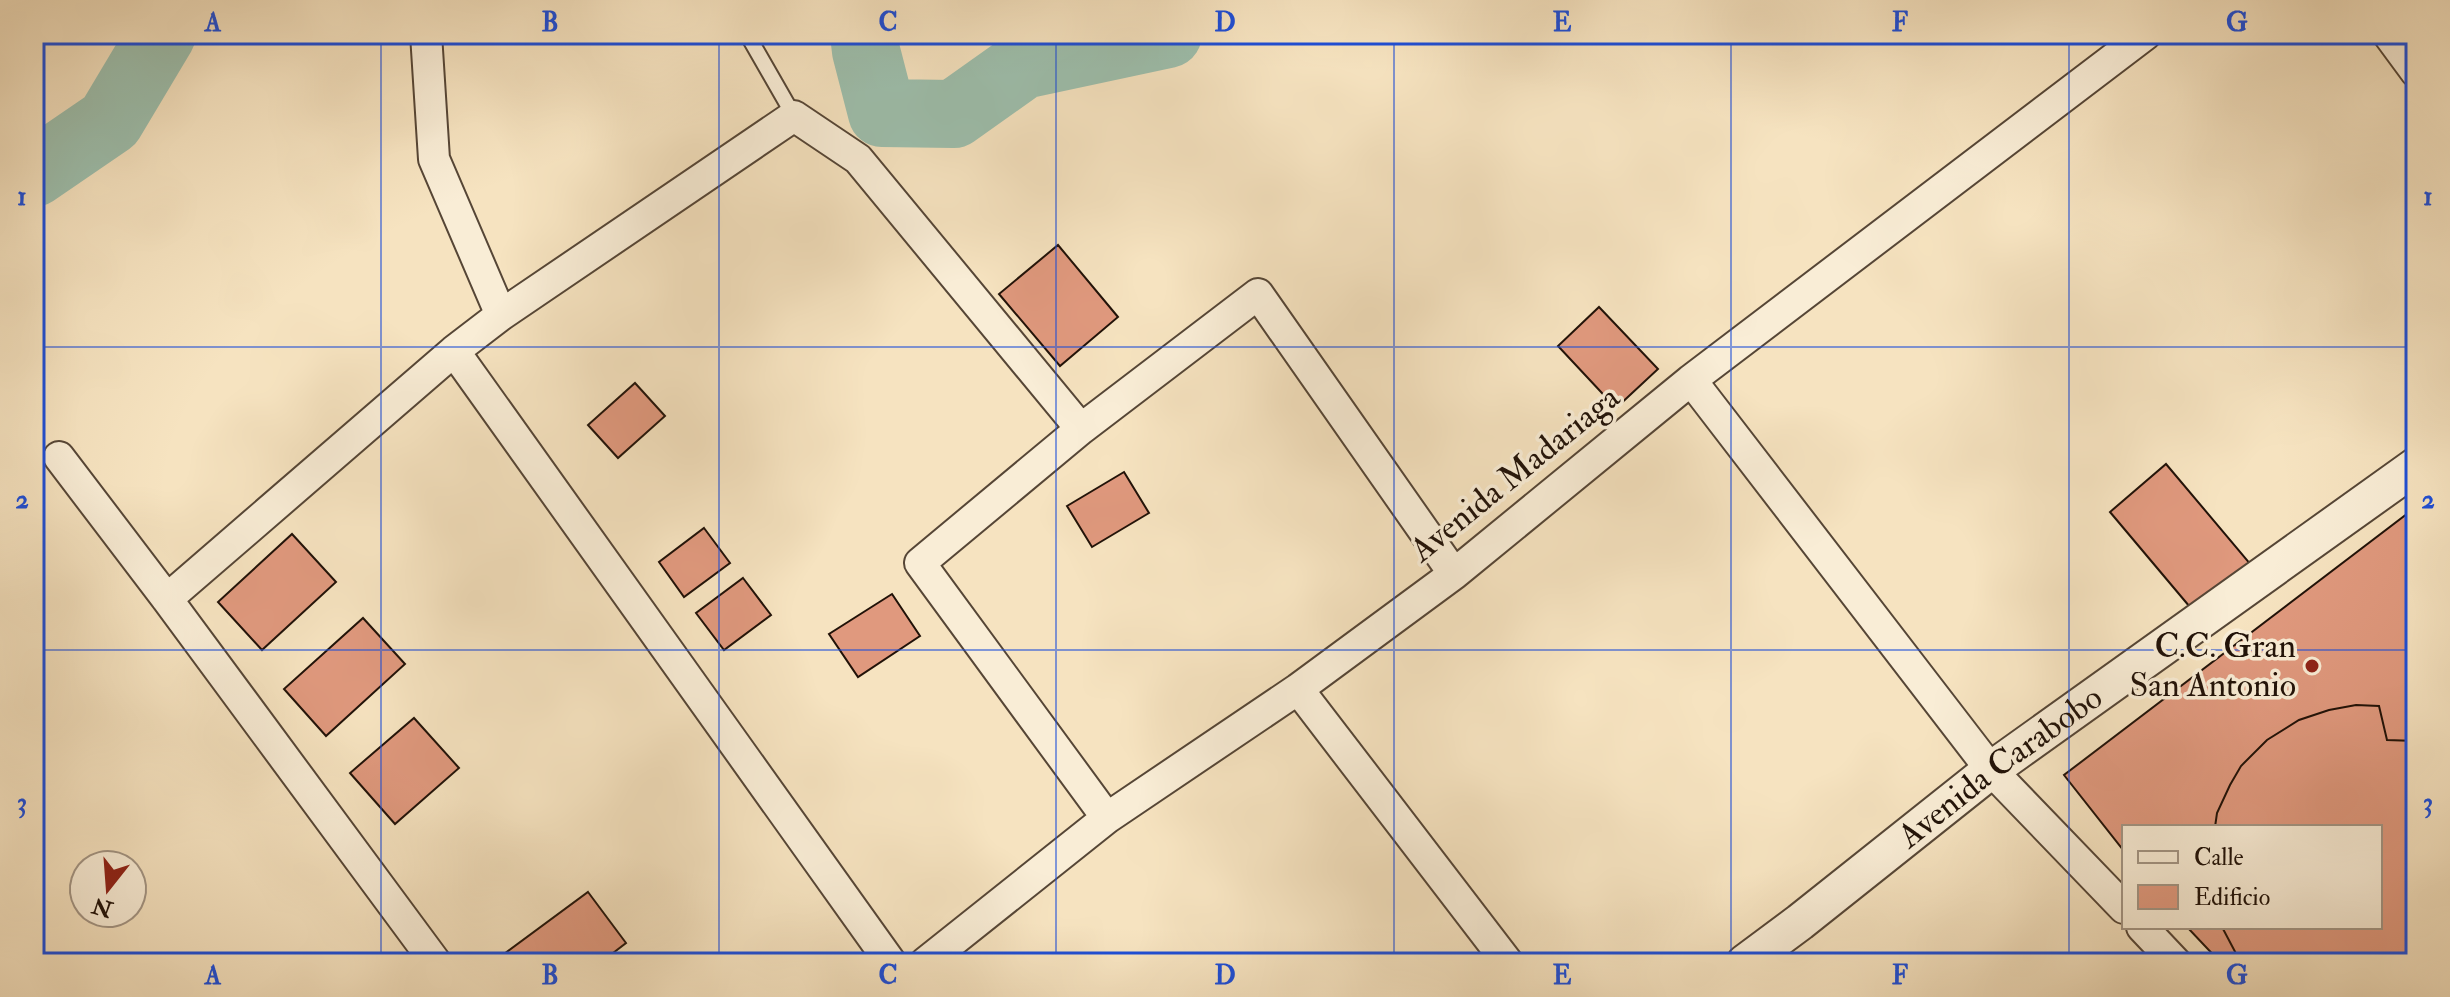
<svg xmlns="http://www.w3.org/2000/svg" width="2450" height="997" viewBox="0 0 2450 997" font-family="'IM FELL Double Pica',serif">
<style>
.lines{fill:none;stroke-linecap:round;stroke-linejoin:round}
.river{stroke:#9dbfad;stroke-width:68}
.building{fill:#e0997e;stroke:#211208;stroke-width:2}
.service-casing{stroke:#564636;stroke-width:18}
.minor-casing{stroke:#564636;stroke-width:34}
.tertiary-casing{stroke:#564636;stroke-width:40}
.service{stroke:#f9edd6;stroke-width:14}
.minor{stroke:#f9edd6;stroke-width:30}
.tertiary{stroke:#f9edd6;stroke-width:36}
.grid{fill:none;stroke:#1d4ed8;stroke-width:2;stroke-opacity:0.55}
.poi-dot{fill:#8f2418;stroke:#f9edd6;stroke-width:3}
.labels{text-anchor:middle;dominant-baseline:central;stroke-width:7;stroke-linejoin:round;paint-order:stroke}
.street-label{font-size:34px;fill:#211208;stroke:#f9edd6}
.poi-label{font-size:34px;fill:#211208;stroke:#f9edd6;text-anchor:end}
.neatline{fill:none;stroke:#1d4ed8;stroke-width:3}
.grid-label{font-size:26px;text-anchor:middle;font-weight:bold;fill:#1d4ed8}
</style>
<rect width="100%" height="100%" fill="#f6e3c0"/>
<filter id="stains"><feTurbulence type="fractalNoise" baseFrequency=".0025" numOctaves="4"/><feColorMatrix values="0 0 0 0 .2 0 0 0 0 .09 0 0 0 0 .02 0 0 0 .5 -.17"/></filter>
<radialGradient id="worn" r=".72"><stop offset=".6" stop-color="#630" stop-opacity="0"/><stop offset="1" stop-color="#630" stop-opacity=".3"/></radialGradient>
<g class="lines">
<!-- river -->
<path class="river" d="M 864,34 L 866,51 L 882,113 L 954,114 L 1023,65 L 1168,34
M 34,173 L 110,121 L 162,34"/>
</g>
<!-- building -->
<path class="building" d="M 1058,245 L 1118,317 L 1060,366 L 999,294 Z
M 1599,307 L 1658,369 L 1616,408 L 1558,346 Z
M 635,383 L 665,416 L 618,458 L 588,425 Z
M 2166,464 L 2252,566 L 2195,613 L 2110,512 Z
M 1124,472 L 1149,513 L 1092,547 L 1067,506 Z
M 2416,507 L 2416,963 L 2221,963 L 2187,927 L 2380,927 L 2380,827 L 2124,827 L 2124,851 L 2064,775 Z
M 704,528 L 730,563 L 684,597 L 659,562 Z
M 292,534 L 336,582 L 262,650 L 218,602 Z
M 743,578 L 771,615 L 724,650 L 696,613 Z
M 892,594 L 920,636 L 858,677 L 829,634 Z
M 363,618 L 405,664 L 326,736 L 284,689 Z
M 2356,705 L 2379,706 L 2387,740 L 2416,741 L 2416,963 L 2241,963 L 2222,927 L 2380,927 L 2380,827 L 2215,827 L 2217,813 L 2230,785 L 2241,766 L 2267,740 L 2299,720 L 2329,710 Z
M 414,718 L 459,768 L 395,824 L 350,773 Z
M 588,892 L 626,943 L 600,963 L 511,963 L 504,954 Z"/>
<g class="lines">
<!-- service casing -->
<g class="service-casing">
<path id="service" d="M 747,34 L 794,116"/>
</g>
<!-- minor casing -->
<g class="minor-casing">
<path id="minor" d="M 426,34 L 434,159 L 501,315
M 2388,34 L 2416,72
M 454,351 L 501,315 L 794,116 L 858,159 L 1081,429
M 1691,380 L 1991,770 L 2124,908
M 59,457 L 167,599 L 436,963
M 167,599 L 454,351 L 891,963
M 1298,689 L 1508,963
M 1107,818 L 920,563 L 1081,429 L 1258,294 L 1454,574
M 2142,927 L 2176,963
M 925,963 L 1107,818 L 1298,689 L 1454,574 L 1691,380 L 2146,34"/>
</g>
<!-- tertiary casing -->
<g class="tertiary-casing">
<g id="tertiary">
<path id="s1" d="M 1745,963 L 1800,922 L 1991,770 L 2416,466"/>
</g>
</g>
<!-- service -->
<use href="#service" class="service"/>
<!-- minor -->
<use href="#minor" class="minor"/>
<!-- tertiary -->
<use href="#tertiary" class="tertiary"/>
</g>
<!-- grid -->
<path class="grid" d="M 381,34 L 381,963M 719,34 L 719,963M 1056,34 L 1056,963M 1394,34 L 1394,963M 1731,34 L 1731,963M 2069,34 L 2069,963M 34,347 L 2416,347M 34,650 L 2416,650"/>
<!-- markers -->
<circle class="poi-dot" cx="2312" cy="666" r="8"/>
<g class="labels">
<!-- street labels -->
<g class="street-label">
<text transform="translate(1515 474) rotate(-39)">Avenida Madariaga</text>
<text stroke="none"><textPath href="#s1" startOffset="322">Avenida Carabobo</textPath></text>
</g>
<!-- poi labels -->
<g class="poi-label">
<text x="2296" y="646">C.C. Gran<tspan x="2296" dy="39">San Antonio</tspan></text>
</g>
</g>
<!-- margin -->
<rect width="2450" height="997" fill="none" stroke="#f6e3c0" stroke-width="88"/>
<!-- legend -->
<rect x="2122" y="825" width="260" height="104" fill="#f9edd6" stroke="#a39584" stroke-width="2"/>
<rect x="2138" y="851" width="40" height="12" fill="#f9edd6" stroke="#a39584" stroke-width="2"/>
<text x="2194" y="865" font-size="24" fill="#211208">Calle</text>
<rect x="2138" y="885" width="40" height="24" fill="#e0997e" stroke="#a39584" stroke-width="2"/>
<text x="2194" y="905" font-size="24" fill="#211208">Edificio</text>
<!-- north arrow -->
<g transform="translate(108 889) rotate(197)"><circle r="38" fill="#f9edd6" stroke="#a39584" stroke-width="2"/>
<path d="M0-6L14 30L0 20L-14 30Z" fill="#8f2418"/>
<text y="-12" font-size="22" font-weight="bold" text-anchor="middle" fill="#211208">N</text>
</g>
<rect x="44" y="44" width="2362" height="909" class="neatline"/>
<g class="grid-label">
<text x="213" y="31">A</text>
<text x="550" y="31">B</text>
<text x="888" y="31">C</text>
<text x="1225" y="31">D</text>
<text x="1562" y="31">E</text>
<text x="1900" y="31">F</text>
<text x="2237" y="31">G</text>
<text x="22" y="205">1</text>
<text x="2428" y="205">1</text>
<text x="22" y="508">2</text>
<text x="2428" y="508">2</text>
<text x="22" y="811">3</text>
<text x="2428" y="811">3</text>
<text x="213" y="984">A</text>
<text x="550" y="984">B</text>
<text x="888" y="984">C</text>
<text x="1225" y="984">D</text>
<text x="1562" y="984">E</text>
<text x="1900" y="984">F</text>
<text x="2237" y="984">G</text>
</g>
<rect width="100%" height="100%" filter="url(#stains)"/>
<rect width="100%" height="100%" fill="url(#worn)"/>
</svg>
